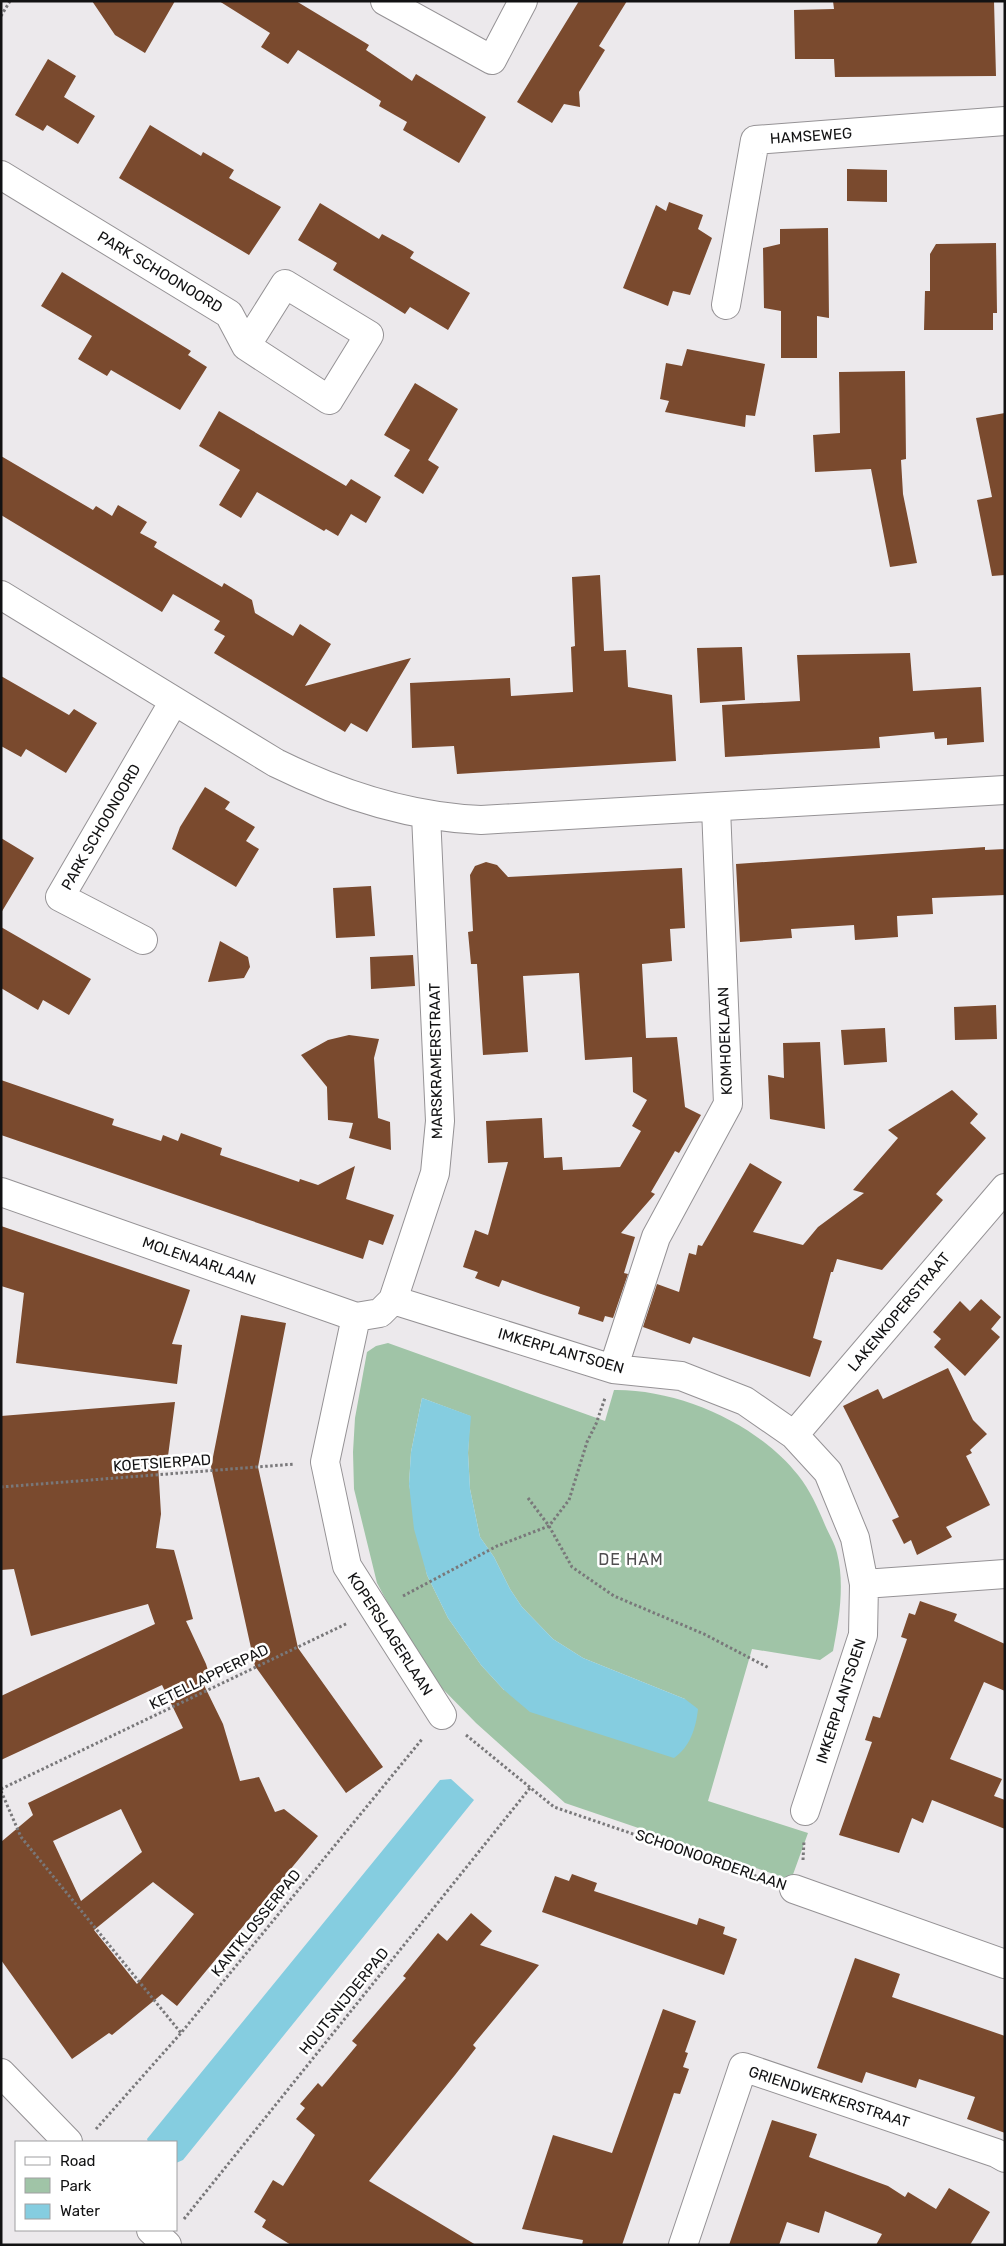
<svg xmlns="http://www.w3.org/2000/svg" width="1006" height="2246" viewBox="0 0 1006 2246" font-family="Rubik,sans-serif">
<style>
.green{fill:#a0c4a7;fill-rule:evenodd}
.water{fill:#85cde0}
.building{fill:#7a4a2e;fill-rule:evenodd}
.lines{fill:none;stroke-linecap:round;stroke-linejoin:round}
.minor-casing{stroke:#959295;stroke-width:30}
.path{stroke:#79787a;stroke-width:3;stroke-dasharray:2.5 2.5;stroke-linecap:butt}
.minor{stroke:#fff;stroke-width:28}
.labels{text-anchor:middle;dominant-baseline:central;stroke-width:5;stroke-linejoin:round;paint-order:stroke}
.street-label{font-size:15px;fill:#121213;stroke:#fff}
.neighbourhood-label{font-size:16px;letter-spacing:1px;fill:#504e50;stroke:#fff}
</style>
<rect width="100%" height="100%" fill="#ece9ec"/>
<!-- green -->
<path class="green" d="M 388,1343 L 605,1421 L 614,1390 C 679,1389 758,1424 798,1475 C 810,1490 818,1508 825,1525 C 829,1534 835,1544 837,1553 C 845,1584 839,1620 833,1651 L 820,1660 L 752,1649 L 708,1801 L 808,1833 L 791,1880 L 565,1803 L 476,1723 L 436,1682 L 405,1635 L 377,1583 L 354,1489 L 353,1452 L 355,1418 L 367,1352 L 376,1346 ZM 422,1398 L 470,1416 L 468,1453 L 470,1489 L 480,1537 L 494,1557 L 510,1589 L 522,1607 L 553,1639 L 583,1658 L 685,1699 L 504,1690 L 481,1665 L 448,1618 L 427,1575 L 409,1484 L 411,1452 Z"/>
<!-- water -->
<path class="water" d="M 422,1398 L 471,1416 L 468,1453 L 470,1489 L 480,1537 L 494,1557 L 510,1589 L 522,1607 L 553,1639 L 583,1658 L 685,1699 L 698,1709 C 696,1728 690,1747 674,1758 L 530,1712 L 504,1690 L 481,1665 L 448,1618 L 427,1575 L 414,1529 L 409,1484 L 411,1452 Z
M 451,1779 L 474,1800 L 183,2160 L 176,2163 L 176,2142 L 148,2142 L 147,2139 L 440,1780 Z"/>
<!-- building -->
<path class="building" d="M 92,1 L 175,1 L 145,53 L 115,35 Z
M 219,1 L 296,1 L 369,45 L 366,50 L 412,81 L 416,74 L 486,117 L 459,163 L 403,130 L 407,122 L 379,106 L 381,101 L 298,50 L 288,64 L 261,47 L 270,33 Z
M 579,1 L 627,1 L 599,46 L 605,50 L 579,92 L 580,107 L 564,104 L 552,123 L 517,102 Z
M 833,1 L 994,1 L 996,76 L 835,77 L 834,59 L 795,59 L 794,10 L 834,9 Z
M 48,59 L 76,76 L 64,97 L 95,116 L 78,144 L 47,125 L 43,131 L 15,115 Z
M 150,125 L 201,156 L 203,152 L 234,170 L 229,178 L 281,207 L 249,255 L 119,178 Z
M 847,169 L 887,170 L 887,202 L 847,201 Z
M 669,202 L 703,215 L 698,229 L 712,238 L 690,295 L 673,291 L 668,306 L 623,288 L 656,205 L 666,211 Z
M 320,203 L 379,239 L 382,234 L 404,246 L 414,252 L 410,258 L 470,293 L 448,330 L 410,307 L 405,314 L 384,301 L 333,270 L 337,263 L 298,240 Z
M 828,228 L 829,318 L 817,316 L 817,358 L 781,358 L 781,311 L 764,308 L 763,248 L 780,244 L 780,229 Z
M 996,243 L 997,313 L 993,313 L 993,330 L 924,330 L 925,291 L 930,291 L 930,254 L 936,244 Z
M 62,272 L 191,351 L 188,355 L 207,367 L 180,410 L 111,370 L 107,376 L 78,359 L 92,336 L 41,306 Z
M 687,349 L 765,364 L 755,416 L 746,415 L 745,427 L 665,412 L 669,401 L 660,399 L 666,363 L 682,366 Z
M 905,371 L 906,459 L 901,460 L 903,494 L 917,563 L 890,567 L 871,469 L 815,472 L 813,435 L 840,433 L 839,372 Z
M 415,383 L 458,409 L 428,460 L 439,467 L 423,494 L 394,476 L 410,450 L 384,435 Z
M 219,411 L 346,486 L 351,479 L 381,497 L 366,523 L 351,514 L 338,536 L 326,529 L 324,531 L 257,492 L 241,518 L 219,505 L 240,470 L 199,446 Z
M 1005,413 L 1005,575 L 992,576 L 977,500 L 992,497 L 976,418 Z
M 1,456 L 93,510 L 96,506 L 112,516 L 118,505 L 147,522 L 140,533 L 157,542 L 154,547 L 222,587 L 224,583 L 252,600 L 255,613 L 293,636 L 300,624 L 331,644 L 305,686 L 411,658 L 367,732 L 351,723 L 345,732 L 214,653 L 225,636 L 214,630 L 220,621 L 173,594 L 162,612 L 1,515 Z
M 600,575 L 604,651 L 626,650 L 628,687 L 672,695 L 676,761 L 457,774 L 454,746 L 412,748 L 410,683 L 510,678 L 511,696 L 573,692 L 571,647 L 575,646 L 572,577 Z
M 742,647 L 745,700 L 700,703 L 697,648 Z
M 910,653 L 913,691 L 981,687 L 984,742 L 947,745 L 947,738 L 935,739 L 934,732 L 879,737 L 880,748 L 725,757 L 722,705 L 800,701 L 797,655 Z
M 1,676 L 69,715 L 74,709 L 97,723 L 66,773 L 26,749 L 21,757 L 1,746 Z
M 205,787 L 230,802 L 225,809 L 255,827 L 246,841 L 259,849 L 236,887 L 172,849 L 180,827 Z
M 1,838 L 34,858 L 1,913 Z
M 985,847 L 985,850 L 1005,849 L 1005,895 L 932,898 L 933,914 L 897,916 L 898,937 L 855,940 L 854,925 L 791,929 L 792,938 L 740,942 L 736,864 Z
M 486,862 L 497,865 L 508,877 L 682,868 L 685,928 L 670,929 L 672,961 L 642,964 L 646,1038 L 677,1037 L 685,1107 L 701,1115 L 679,1153 L 675,1151 L 651,1192 L 655,1194 L 621,1233 L 635,1237 L 624,1273 L 628,1274 L 613,1318 L 605,1316 L 603,1322 L 578,1314 L 580,1307 L 541,1294 L 502,1280 L 499,1287 L 475,1278 L 478,1272 L 463,1267 L 475,1230 L 488,1235 L 508,1162 L 488,1163 L 486,1121 L 542,1118 L 544,1158 L 562,1157 L 563,1170 L 620,1167 L 641,1131 L 632,1126 L 647,1100 L 633,1092 L 632,1057 L 585,1060 L 579,973 L 523,976 L 528,1052 L 483,1055 L 477,964 L 471,964 L 468,932 L 473,931 L 470,875 L 475,866 Z
M 371,886 L 375,936 L 336,938 L 333,888 Z
M 1,927 L 91,979 L 69,1015 L 43,1000 L 38,1010 L 1,988 Z
M 220,941 L 248,957 L 250,967 L 244,978 L 208,982 Z
M 413,955 L 415,986 L 371,989 L 370,957 Z
M 996,1005 L 997,1039 L 955,1040 L 954,1007 Z
M 885,1028 L 887,1062 L 844,1065 L 841,1030 Z
M 349,1035 L 379,1039 L 374,1058 L 378,1118 L 390,1122 L 391,1150 L 349,1138 L 353,1123 L 328,1120 L 327,1087 L 301,1055 L 328,1040 Z
M 820,1042 L 825,1129 L 770,1119 L 768,1075 L 784,1078 L 783,1043 Z
M 1,1080 L 114,1119 L 112,1125 L 161,1141 L 163,1135 L 178,1141 L 181,1133 L 222,1148 L 220,1155 L 299,1182 L 300,1179 L 318,1185 L 355,1166 L 346,1199 L 394,1215 L 383,1245 L 369,1240 L 363,1259 L 1,1135 Z
M 952,1090 L 978,1114 L 970,1123 L 986,1138 L 936,1194 L 943,1200 L 882,1270 L 837,1259 L 833,1272 L 831,1272 L 813,1338 L 822,1341 L 810,1377 L 693,1337 L 690,1344 L 643,1327 L 657,1284 L 679,1292 L 689,1253 L 696,1255 L 698,1245 L 702,1246 L 750,1163 L 782,1182 L 753,1232 L 803,1245 L 818,1227 L 864,1193 L 853,1190 L 898,1138 L 888,1130 Z
M 1,1226 L 190,1290 L 172,1344 L 182,1345 L 177,1384 L 16,1363 L 24,1293 L 1,1286 Z
M 981,1299 L 1001,1317 L 991,1329 L 1000,1337 L 965,1376 L 934,1347 L 941,1339 L 933,1332 L 960,1301 L 970,1311 Z
M 241,1315 L 286,1323 L 258,1467 L 298,1648 L 383,1767 L 346,1793 L 255,1666 L 211,1467 Z
M 948,1368 L 973,1420 L 987,1434 L 970,1450 L 972,1453 L 966,1456 L 990,1505 L 946,1527 L 952,1537 L 917,1555 L 911,1540 L 904,1544 L 892,1520 L 899,1517 L 843,1406 L 878,1389 L 883,1399 Z
M 175,1402 L 167,1464 L 158,1464 L 161,1514 L 156,1548 L 174,1550 L 193,1619 L 186,1621 L 206,1664 L 210,1677 L 202,1681 L 223,1724 L 240,1781 L 259,1777 L 275,1812 L 284,1809 L 318,1836 L 177,2006 L 162,1994 L 112,2035 L 109,2033 L 72,2059 L 1,1960 L 1,1842 L 33,1815 L 28,1803 L 183,1728 L 162,1685 L 1,1760 L 1,1696 L 155,1624 L 148,1604 L 31,1636 L 14,1569 L 1,1570 L 1,1416 ZM 121,1809 L 142,1852 L 81,1901 L 53,1841 ZM 153,1882 L 194,1914 L 137,1984 L 94,1930 Z
M 920,1601 L 957,1614 L 954,1621 L 1005,1644 L 1005,1691 L 984,1682 L 950,1759 L 1002,1779 L 994,1796 L 1005,1800 L 1005,1829 L 932,1800 L 923,1823 L 912,1818 L 899,1853 L 839,1835 L 872,1742 L 865,1740 L 873,1716 L 880,1718 L 907,1639 L 901,1637 L 909,1613 L 915,1615 Z
M 572,1874 L 597,1883 L 594,1891 L 697,1925 L 699,1918 L 725,1927 L 723,1934 L 737,1939 L 724,1975 L 542,1912 L 555,1876 L 569,1881 Z
M 471,1913 L 492,1931 L 480,1945 L 539,1965 L 473,2045 L 476,2048 L 455,2075 L 369,2181 L 476,2245 L 291,2245 L 262,2227 L 266,2220 L 254,2212 L 273,2180 L 283,2186 L 315,2135 L 296,2119 L 305,2108 L 300,2104 L 318,2083 L 322,2087 L 357,2045 L 352,2041 L 406,1978 L 403,1976 L 438,1933 L 447,1941 Z
M 855,1958 L 900,1974 L 892,1997 L 1005,2036 L 1005,2133 L 967,2119 L 975,2097 L 919,2079 L 916,2088 L 866,2072 L 862,2083 L 817,2068 Z
M 663,2009 L 696,2021 L 685,2052 L 688,2053 L 683,2067 L 689,2069 L 680,2094 L 674,2093 L 622,2245 L 582,2245 L 583,2240 L 522,2229 L 553,2135 L 612,2153 Z
M 772,2120 L 817,2134 L 809,2157 L 888,2186 L 905,2197 L 908,2192 L 936,2209 L 949,2188 L 990,2212 L 970,2245 L 876,2245 L 882,2234 L 825,2211 L 819,2233 L 787,2222 L 779,2245 L 729,2245 Z"/>
<g class="lines">
<!-- minor casing -->
<g class="minor-casing">
<path id="minor" d="M 385,1 L 492,60 L 523,1
M 1,175 L 229,314 L 246,346 L 329,400 L 369,335 L 285,284 L 246,346
M 726,305 L 755,140 L 1005,121
M 1,595 L 276,763 C 341,795 408,817 481,820 L 1005,790
M 143,940 L 60,897 L 174,701
M 1,1192 L 356,1317 L 380,1313 L 393,1300 L 435,1173 L 440,1121 L 426,815
M 393,1300 L 613,1369 L 681,1376 L 745,1401 L 794,1435 L 828,1472 L 855,1538 L 864,1584 L 863,1635 L 805,1811
M 356,1317 L 325,1462 L 347,1566 L 442,1715
M 613,1369 L 656,1237 L 728,1104 L 716,808
M 794,1435 L 1005,1188
M 864,1584 L 1005,1574
M 794,1889 L 1005,1964
M 1,2073 L 68,2142
M 151,2230 L 167,2245
M 683,2245 L 743,2067 L 996,2153 L 1005,2158"/>
</g>
<!-- path -->
<path class="path" d="M 1,16 L 10,1
M 1,1487 L 295,1464
M 528,1498 L 549,1526 L 572,1567 L 614,1596 L 704,1634 L 769,1668
M 403,1596 L 497,1546 L 549,1526 L 569,1500 L 587,1442 L 596,1424 L 605,1398
M 466,1735 L 554,1807 L 765,1879
M 1,1789 L 348,1623
M 1,1791 L 21,1837 L 181,2033
M 803,1860 L 804,1841
M 96,2129 L 181,2033 L 423,1738
M 184,2219 L 530,1788"/>
<!-- minor -->
<use href="#minor" class="minor"/>
</g>
<g class="labels">
<!-- street labels -->
<g class="street-label">
<text transform="translate(811 136) rotate(-4)">HAMSEWEG</text>
<text transform="translate(160 272) rotate(31)">PARK SCHOONOORD</text>
<text transform="translate(101 827) rotate(-60)">PARK SCHOONOORD</text>
<text transform="translate(725 1041) rotate(-92)">KOMHOEKLAAN</text>
<text transform="translate(436 1061) rotate(-91)">MARSKRAMERSTRAAT</text>
<text transform="translate(199 1261) rotate(19)">MOLENAARLAAN</text>
<text transform="translate(899 1312) rotate(-50)">LAKENKOPERSTRAAT</text>
<text transform="translate(561 1351) rotate(16)">IMKERPLANTSOEN</text>
<text transform="translate(162 1463) rotate(-4)">KOETSIERPAD</text>
<text transform="translate(390 1634) rotate(57)">KOPERSLAGERLAAN</text>
<text transform="translate(209 1677) rotate(-26)">KETELLAPPERPAD</text>
<text transform="translate(841 1701) rotate(-72)">IMKERPLANTSOEN</text>
<text transform="translate(711 1860) rotate(19)">SCHOONOORDERLAAN</text>
<text transform="translate(256 1923) rotate(-51)">KANTKLOSSERPAD</text>
<text transform="translate(344 2001) rotate(-51)">HOUTSNIJDERPAD</text>
<text transform="translate(829 2097) rotate(18)">GRIENDWERKERSTRAAT</text>
</g>
<!-- neighbourhood labels -->
<g class="neighbourhood-label">
<text x="631" y="1559">DE HAM</text>
</g>
</g>
<!-- border -->
<rect width="1006" height="2246" fill="none" stroke="#121213" stroke-width="5"/>
<!-- legend -->
<rect x="15" y="2141" width="162" height="90" fill="#ffffff" stroke="#a0a0a1"/>
<rect x="25" y="2157" width="25" height="8" fill="#ffffff" stroke="#a0a0a1"/>
<text x="60" y="2166" font-size="15" fill="#121213">Road</text>
<rect x="25" y="2178" width="25" height="15" fill="#a0c4a7" stroke="#a0a0a1"/>
<text x="60" y="2191" font-size="15" fill="#121213">Park</text>
<rect x="25" y="2204" width="25" height="15" fill="#85cde0" stroke="#a0a0a1"/>
<text x="60" y="2216" font-size="15" fill="#121213">Water</text>
</svg>
